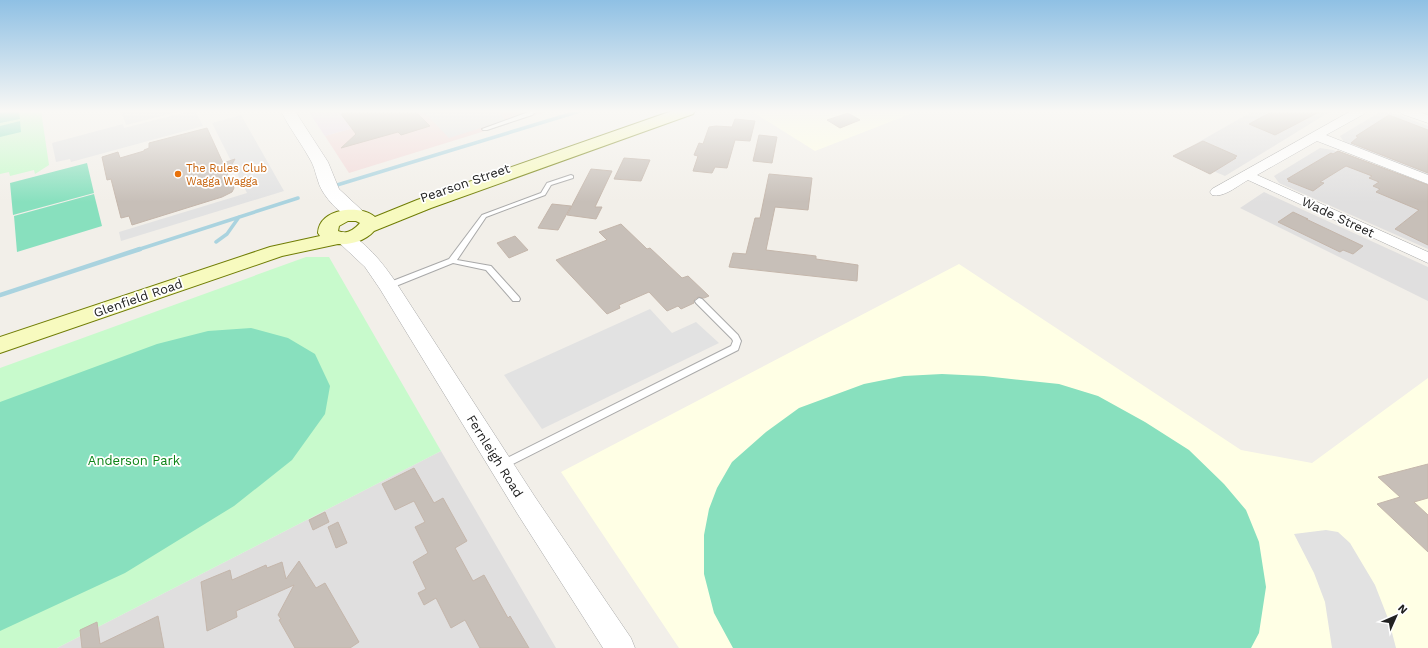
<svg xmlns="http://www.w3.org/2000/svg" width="1428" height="648" viewBox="0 0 1428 648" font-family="'Work Sans',sans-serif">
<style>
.residential{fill:#e0dfdf}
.commercial{fill:#f2dad9}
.industrial{fill:#ebdbe8}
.education{fill:#ffffe5}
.park{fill:#c8facc}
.pitch{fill:#88e0be}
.parking{fill:#e2e2e2}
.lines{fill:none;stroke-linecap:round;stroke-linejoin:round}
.stream-far1{stroke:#aad3df;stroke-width:3.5}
.stream{stroke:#aad3df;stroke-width:4.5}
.building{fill:#c7bfb8;stroke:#c4b6ab}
.service-casing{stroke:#a9a9a9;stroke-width:2}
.minor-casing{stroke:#a9a9a9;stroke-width:1}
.tertiary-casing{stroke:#a9a9a9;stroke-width:1}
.secondary-casing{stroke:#707d05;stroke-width:2}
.service{fill:#fff;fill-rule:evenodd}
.minor{fill:#fff;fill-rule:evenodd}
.tertiary{fill:#fff;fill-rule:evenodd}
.secondary{fill:#f7fabf;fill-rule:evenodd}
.food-dot{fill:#e8710a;stroke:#fff;stroke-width:1.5}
.labels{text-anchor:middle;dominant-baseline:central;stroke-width:3.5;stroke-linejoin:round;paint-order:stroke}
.far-food-label{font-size:11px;fill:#c56008;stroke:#fff;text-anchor:start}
.street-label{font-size:13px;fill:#222;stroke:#fff}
.park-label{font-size:13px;fill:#0c8416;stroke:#fff}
</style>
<rect width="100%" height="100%" fill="#f2efe9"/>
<!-- residential -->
<path class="residential" d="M 1253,111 L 1331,111 L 1225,176 L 1176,155 Z
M 1380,112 L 1396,114 L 1428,126 L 1428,175 L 1344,142 L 1340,136 Z
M 1320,148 L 1333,150 L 1428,188 L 1428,249 L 1279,183 L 1274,176 Z
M 1264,192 L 1428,267 L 1428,301 L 1240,208 Z
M 441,451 L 556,648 L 57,648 Z"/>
<!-- commercial -->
<path class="commercial" d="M 413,111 L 541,111 L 543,113 L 349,173 L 325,136 Z"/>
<!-- industrial -->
<path class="industrial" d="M 308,111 L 413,111 L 325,136 Z"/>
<!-- education -->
<path class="education" d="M 758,111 L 918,111 L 815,151 L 753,112 Z
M 959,264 L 1241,450 L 1312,463 L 1428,378 L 1428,648 L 679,648 L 561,472 Z"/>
<!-- park -->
<path class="park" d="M 0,111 L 41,111 L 49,165 L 35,174 L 34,170 L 10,176 L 9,172 L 0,174 Z
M 306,257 L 329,257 L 441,451 L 57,648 L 0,648 L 0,368 Z"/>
<!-- pitch -->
<path class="pitch" d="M 10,111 L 19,111 L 20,119 L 0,123 L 0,113 Z
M 20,121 L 21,132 L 0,137 L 0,126 Z
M 87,163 L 94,193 L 13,215 L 10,183 Z
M 94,194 L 102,226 L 17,252 L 14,216 Z
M 251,328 L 288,338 L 315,354 L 330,386 L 325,414 L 292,460 L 234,506 L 125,573 L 0,631 L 0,402 L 157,344 L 208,331 Z
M 942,374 L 984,376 L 1059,384 L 1098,396 L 1145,422 L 1189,450 L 1224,484 L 1246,510 L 1259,542 L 1266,587 L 1259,633 L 1251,648 L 733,648 L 714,613 L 704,574 L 704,535 L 709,509 L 717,488 L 732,462 L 766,432 L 799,408 L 864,384 L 904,376 Z"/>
<!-- parking -->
<path class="parking" d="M 121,111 L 182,111 L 126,125 Z
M 190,111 L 195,111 L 203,126 L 71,162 L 70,159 L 56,162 L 52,143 L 123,124 L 124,128 Z
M 423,111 L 496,111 L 506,120 L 449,138 Z
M 241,115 L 284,191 L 121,241 L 119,232 L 247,193 L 212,123 Z
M 650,309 L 672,333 L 696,322 L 719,343 L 542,429 L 504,375 Z
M 1326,530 L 1338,532 L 1350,543 L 1375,585 L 1389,621 L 1396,648 L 1332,648 L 1325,602 L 1314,573 L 1294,534 Z"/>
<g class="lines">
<!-- stream-far1 -->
<path class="stream-far1" d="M 337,185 L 580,111
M 216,242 L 227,234 L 239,217
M 137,250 L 298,198"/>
<!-- stream -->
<path class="stream" d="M 0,295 L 140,249"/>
</g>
<!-- building -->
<path class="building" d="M 352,111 L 415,111 L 430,126 L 401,135 L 398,132 L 341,148 L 356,134 L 341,114 Z
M 1273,111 L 1321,111 L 1275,135 L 1249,124 Z
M 848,113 L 860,120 L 840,128 L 827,120 Z
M 1389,115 L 1428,130 L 1428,173 L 1351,143 L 1358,137 L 1356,136 Z
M 735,119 L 755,121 L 750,141 L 735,140 L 727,168 L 715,167 L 712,173 L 693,171 L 698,156 L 694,155 L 699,143 L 703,144 L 709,127 L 716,126 L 732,127 Z
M 207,128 L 223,163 L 235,159 L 227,173 L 234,188 L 232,192 L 222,197 L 132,225 L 129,216 L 121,218 L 111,179 L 107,180 L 102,157 L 118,152 L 120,158 L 144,151 L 144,150 L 149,148 L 149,143 Z
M 759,135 L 777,137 L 772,163 L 753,161 Z
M 1203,141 L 1237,156 L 1234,158 L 1236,158 L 1210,174 L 1173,156 Z
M 1338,151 L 1428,185 L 1428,245 L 1395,229 L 1419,210 L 1376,192 L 1380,189 L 1373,186 L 1379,182 L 1369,178 L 1372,176 L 1346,166 L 1320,182 L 1324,183 L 1313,191 L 1288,181 L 1290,180 L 1287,179 L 1331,153 L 1333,154 Z
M 624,158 L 650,160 L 641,181 L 614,179 Z
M 591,169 L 612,171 L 595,207 L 602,207 L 596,219 L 567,215 Z
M 769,174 L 812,178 L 808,210 L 775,207 L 766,250 L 816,256 L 816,259 L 858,265 L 857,281 L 729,267 L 733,253 L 746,254 L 755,218 L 760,218 Z
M 552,204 L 571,206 L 558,230 L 538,228 Z
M 1293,212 L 1308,219 L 1306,219 L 1363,246 L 1353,254 L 1343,250 L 1340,252 L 1278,222 Z
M 621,224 L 647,249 L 650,248 L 682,278 L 688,276 L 709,296 L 704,298 L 698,297 L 694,300 L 694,303 L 681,309 L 678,306 L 667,311 L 649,292 L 619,305 L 620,308 L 607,314 L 556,260 L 607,240 L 599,232 Z
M 515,236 L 528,250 L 509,258 L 497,243 Z
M 1428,464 L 1428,498 L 1414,502 L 1428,515 L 1428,552 L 1377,504 L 1400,497 L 1378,477 Z
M 414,468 L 434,503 L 443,498 L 467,541 L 455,548 L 473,581 L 484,575 L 508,618 L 510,616 L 529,648 L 480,648 L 465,620 L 451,628 L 436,598 L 424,605 L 418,593 L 426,589 L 413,562 L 428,553 L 415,527 L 425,522 L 414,501 L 395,510 L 382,484 Z
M 325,512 L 329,522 L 313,530 L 309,520 Z
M 338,522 L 347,543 L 336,548 L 328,527 Z
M 299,561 L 316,588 L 325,583 L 359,642 L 350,648 L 295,648 L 279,620 L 281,619 L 278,615 L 294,585 L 236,611 L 237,617 L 207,631 L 201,582 L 230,570 L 232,580 L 266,565 L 267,568 L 282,562 L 286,579 Z
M 158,616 L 164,648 L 82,648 L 80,630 L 97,622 L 100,644 Z"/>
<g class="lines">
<!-- service casing -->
<g class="service-casing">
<path id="service" d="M 531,111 L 537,111 L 532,115 L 487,130 L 483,130 L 482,129 Z
M 571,175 L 573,176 L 573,178 L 551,185 L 545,195 L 486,217 L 457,260 L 491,266 L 519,297 L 520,299 L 519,301 L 513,301 L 486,270 L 453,263 L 391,288 L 388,288 L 384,286 L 385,284 L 449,259 L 482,215 L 541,193 L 547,183 Z
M 699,298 L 702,299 L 738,335 L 741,341 L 738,350 L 505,468 L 502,469 L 499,468 L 497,465 L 499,462 L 731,346 L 733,341 L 732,339 L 696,303 L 695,301 Z"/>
</g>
<!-- minor casing -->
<g class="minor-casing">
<path id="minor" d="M 1351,111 L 1366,111 L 1364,114 L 1326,135 L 1428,175 L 1428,184 L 1317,141 L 1257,175 L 1428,252 L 1428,263 L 1248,180 C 1237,186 1224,198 1212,195 L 1210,192 L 1212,189 Z
M 1400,111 L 1417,111 L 1428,115 L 1428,123 L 1402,114 Z"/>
</g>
<!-- tertiary casing -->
<g class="tertiary-casing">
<path id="tertiary" d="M 281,111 L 295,111 L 328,162 L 339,189 L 367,215 L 364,219 C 349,223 331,205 323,192 C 317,183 316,170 311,161 C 302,144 289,128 281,111 Z
M 343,232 C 363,237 384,265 395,281 L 535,497 L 631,638 L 635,648 L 603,648 L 517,513 L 380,289 L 365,267 L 334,238 L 336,234 Z"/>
</g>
<!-- secondary casing -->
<g class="secondary-casing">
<path id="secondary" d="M 672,111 L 695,111 L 693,114 L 431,208 L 374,231 C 365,241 351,245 338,244 L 282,256 L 0,353 L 0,337 L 270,247 L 320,236 L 318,233 C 319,208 360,204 375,217 L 417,200 ZM 348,221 L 356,221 L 360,223 C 354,230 346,235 338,231 L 339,226 Z"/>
</g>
<!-- service -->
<use href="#service" class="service"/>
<!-- minor -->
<use href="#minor" class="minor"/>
<!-- tertiary -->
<use href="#tertiary" class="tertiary"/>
<!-- secondary -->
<use href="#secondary" class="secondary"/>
</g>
<!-- sky -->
<linearGradient id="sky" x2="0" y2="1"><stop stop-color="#8fc0e4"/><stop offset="0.55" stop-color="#f9f8f5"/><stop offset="1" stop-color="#f9f8f5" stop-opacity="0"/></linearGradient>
<rect width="1428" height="202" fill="url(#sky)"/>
<!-- markers -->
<circle class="food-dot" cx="178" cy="174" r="4"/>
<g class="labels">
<!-- far-food labels -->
<g class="far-food-label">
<text x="186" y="168">The Rules Club<tspan x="186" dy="13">Wagga Wagga</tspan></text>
</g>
<!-- street labels -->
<g class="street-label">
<text transform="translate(465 183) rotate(-19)">Pearson Street</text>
<text transform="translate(1338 217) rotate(25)">Wade Street</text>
<text transform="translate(138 298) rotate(-19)">Glenfield Road</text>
<text transform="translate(495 456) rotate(58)">Fernleigh Road</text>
</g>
<!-- park labels -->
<g class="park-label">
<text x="134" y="460">Anderson Park</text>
</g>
</g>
<!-- north arrow -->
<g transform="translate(1396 616) rotate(45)" stroke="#ffffff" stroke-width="3" paint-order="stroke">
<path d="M0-3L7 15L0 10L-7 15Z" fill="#222222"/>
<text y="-6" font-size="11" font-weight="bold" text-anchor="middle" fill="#222222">N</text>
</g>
</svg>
